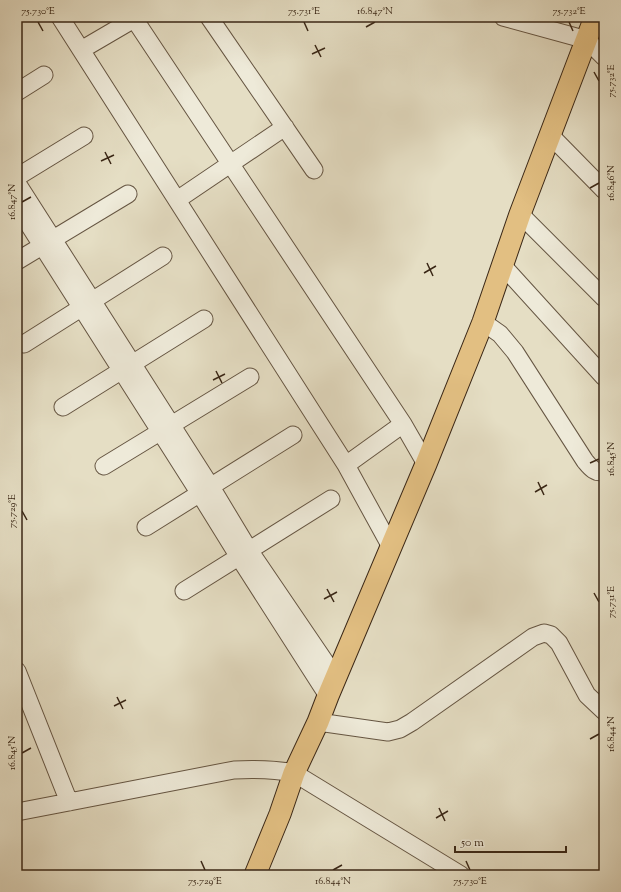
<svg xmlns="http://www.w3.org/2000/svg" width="621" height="892" viewBox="0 0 621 892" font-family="'Sorts Mill Goudy',serif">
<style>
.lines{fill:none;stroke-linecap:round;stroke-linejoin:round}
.minor-casing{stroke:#655542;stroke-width:19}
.major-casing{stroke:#3a2716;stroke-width:23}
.minor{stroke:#eeead9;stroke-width:17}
.major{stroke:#e2bf82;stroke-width:21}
.ticks{fill:none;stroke:#3a2716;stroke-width:1.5}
.neatline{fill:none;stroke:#3a2716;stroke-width:1.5}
.ticks-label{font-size:10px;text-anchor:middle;fill:#3a2716}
</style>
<rect width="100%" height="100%" fill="#e5dec4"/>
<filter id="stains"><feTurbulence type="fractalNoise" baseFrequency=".005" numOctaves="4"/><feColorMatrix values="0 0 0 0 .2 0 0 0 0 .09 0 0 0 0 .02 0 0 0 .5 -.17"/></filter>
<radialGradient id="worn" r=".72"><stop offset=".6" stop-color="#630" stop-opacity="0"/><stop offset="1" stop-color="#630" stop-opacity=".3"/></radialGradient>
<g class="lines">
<!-- minor casing -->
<g class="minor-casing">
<path id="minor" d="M 60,17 L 346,465 L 391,547
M 133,17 L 403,424 L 426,464
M 209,17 L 314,170
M 503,17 L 587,40 L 604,57
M 81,50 L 134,19
M 17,92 L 44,75
M 550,135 L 604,190
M 17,177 L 84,136
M 17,183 L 211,487 L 249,550 L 336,678
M 177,200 L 285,127
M 17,206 L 200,494 L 239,557 L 328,696
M 520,214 L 604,298
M 17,261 L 128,194
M 503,266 L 604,377
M 483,322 L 500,334 L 515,352 L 585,461 C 590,467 595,474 604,471
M 24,344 L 163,256
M 63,407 L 204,319
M 346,465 L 403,424
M 104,466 L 250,377
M 146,527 L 293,435
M 184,591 L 331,499
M 17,671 L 69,802
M 318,722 L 388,732 L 400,729 L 412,722 L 533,637 L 544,633 L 551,635 L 559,643 L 587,695 L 604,711
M 17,812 L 69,802 L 234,770 C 255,769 273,769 294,773 L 461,875"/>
</g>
<!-- major casing -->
<g class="major-casing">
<path id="major" d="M 255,875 L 280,814 L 294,773 L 318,722 L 328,696 L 426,464 L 483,322 L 520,214 L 595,17"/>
</g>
<!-- minor -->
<use href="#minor" class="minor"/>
<!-- major -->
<use href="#major" class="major"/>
</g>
<!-- ticks -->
<path class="ticks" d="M 38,22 L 43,31M 304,22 L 308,31M 569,22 L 573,31M 366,27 L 375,22M 315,45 L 321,57M 312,54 L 325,48M 594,72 L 599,81M 105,152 L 111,164M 101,161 L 114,155M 590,188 L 599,183M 22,202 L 31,197M 427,263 L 433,276M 424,273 L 436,266M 216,371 L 222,383M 213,380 L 225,374M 590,463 L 599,459M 538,482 L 544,495M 535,492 L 547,485M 22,511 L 27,520M 327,589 L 334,602M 594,593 L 599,602M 324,599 L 337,592M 117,697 L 123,709M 114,706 L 126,700M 590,739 L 599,734M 22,753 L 31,748M 439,808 L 445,821M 436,818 L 448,811M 201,861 L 205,870M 466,861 L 470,870M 333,870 L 342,865"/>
<!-- margin -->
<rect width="621" height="892" fill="none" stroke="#e5dec4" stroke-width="44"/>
<!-- scale -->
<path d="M455 846v6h111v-6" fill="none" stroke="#3a2716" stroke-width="2"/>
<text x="461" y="846" font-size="12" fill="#3a2716" stroke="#eeead9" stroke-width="3" paint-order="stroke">50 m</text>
<rect x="22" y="22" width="577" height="848" class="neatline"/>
<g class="ticks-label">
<text x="38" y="14">75.730°E</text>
<text x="304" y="14">75.731°E</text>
<text x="375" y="14">16.847°N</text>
<text x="569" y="14">75.732°E</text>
<text transform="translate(610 81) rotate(-90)" y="4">75.732°E</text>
<text transform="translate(610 183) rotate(-90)" y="4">16.846°N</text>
<text transform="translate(11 202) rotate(-90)" y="4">16.847°N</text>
<text transform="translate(610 459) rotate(-90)" y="4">16.845°N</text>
<text transform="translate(11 511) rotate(-90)" y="4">75.729°E</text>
<text transform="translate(610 602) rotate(-90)" y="4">75.731°E</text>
<text transform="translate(610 734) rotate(-90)" y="4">16.844°N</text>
<text transform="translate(11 753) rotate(-90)" y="4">16.845°N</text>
<text x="205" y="884">75.729°E</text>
<text x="333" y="884">16.844°N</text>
<text x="470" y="884">75.730°E</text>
</g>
<rect width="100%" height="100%" filter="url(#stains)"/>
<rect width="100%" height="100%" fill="url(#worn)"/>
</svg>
